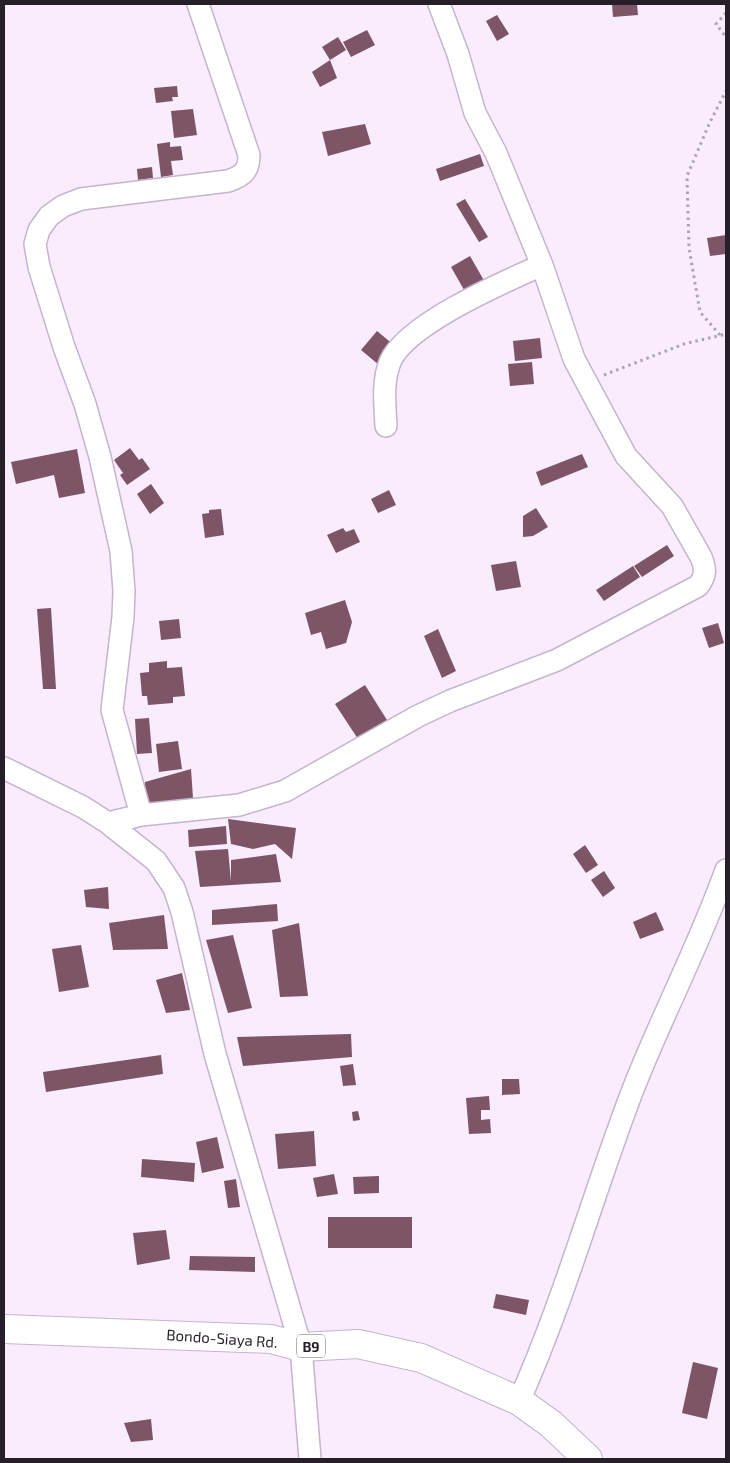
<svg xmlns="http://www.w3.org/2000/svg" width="730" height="1463" viewBox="0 0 730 1463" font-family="'Exo 2',sans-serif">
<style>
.building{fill:#7e5467}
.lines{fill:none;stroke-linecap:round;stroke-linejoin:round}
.minor-casing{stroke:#c6b4ce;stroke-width:24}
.trunk-casing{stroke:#c6b4ce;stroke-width:30}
.path{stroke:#ada3b2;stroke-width:3;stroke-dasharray:2.5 4;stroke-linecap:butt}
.minor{stroke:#fff;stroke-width:21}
.trunk{stroke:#fff;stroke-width:28}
.labels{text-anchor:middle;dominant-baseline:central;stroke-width:5;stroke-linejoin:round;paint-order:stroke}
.shield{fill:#fefefe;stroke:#676269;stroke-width:1}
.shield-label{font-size:14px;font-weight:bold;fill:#261f29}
.street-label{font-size:15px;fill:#261f29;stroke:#fefefe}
</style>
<rect width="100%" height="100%" fill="#f8ecfd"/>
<!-- building -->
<path class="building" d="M 612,4 L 637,4 L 638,15 L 613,17 Z
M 497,15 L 509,34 L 497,41 L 486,21 Z
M 367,30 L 375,45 L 351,57 L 343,42 Z
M 338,37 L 346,50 L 330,60 L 322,47 Z
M 330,60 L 337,78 L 320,87 L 312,72 Z
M 177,86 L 178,97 L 172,97 L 173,101 L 156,103 L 154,88 Z
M 193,109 L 197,135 L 174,138 L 171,111 Z
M 365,124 L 371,144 L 328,156 L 322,132 Z
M 170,142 L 170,147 L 181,146 L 183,160 L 171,161 L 173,175 L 161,177 L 157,144 Z
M 480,154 L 484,166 L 440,181 L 436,169 Z
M 152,167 L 153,178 L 138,180 L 137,169 Z
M 465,199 L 488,237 L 479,242 L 456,204 Z
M 726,235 L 726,254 L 710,256 L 707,238 Z
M 470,256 L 486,284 L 467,295 L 451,267 Z
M 377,331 L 395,346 L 379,365 L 361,350 Z
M 540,338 L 542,358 L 515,361 L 513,341 Z
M 532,362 L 534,384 L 510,386 L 508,364 Z
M 130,448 L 139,460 L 142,458 L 150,469 L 127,485 L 120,475 L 123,473 L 114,460 Z
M 77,449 L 85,493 L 59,498 L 54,475 L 16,484 L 11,462 Z
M 582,454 L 588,467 L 541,486 L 536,472 Z
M 151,484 L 164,503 L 150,514 L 137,494 Z
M 389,490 L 396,505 L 378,513 L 371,499 Z
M 536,508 L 548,527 L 533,536 L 523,537 L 523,516 Z
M 221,509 L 224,535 L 205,538 L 202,514 L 209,513 L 209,510 Z
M 343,528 L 346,532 L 354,529 L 360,542 L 336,553 L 327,535 Z
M 667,545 L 674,556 L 642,577 L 634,566 Z
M 516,561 L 521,587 L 496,591 L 491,565 Z
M 633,566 L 640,577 L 604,601 L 596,590 Z
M 345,600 L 352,622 L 346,643 L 326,649 L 321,632 L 311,635 L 305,613 Z
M 51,608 L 56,689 L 43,689 L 37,609 Z
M 179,619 L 181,638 L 161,640 L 159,621 Z
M 718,623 L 724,643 L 709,648 L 702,628 Z
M 438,629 L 456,671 L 442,678 L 424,636 Z
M 167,661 L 167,668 L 182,667 L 185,696 L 173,697 L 173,703 L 148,705 L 147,696 L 142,696 L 140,673 L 149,672 L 149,663 Z
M 365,685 L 387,720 L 358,739 L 335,704 Z
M 149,718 L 152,753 L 137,754 L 135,719 Z
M 178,741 L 182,769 L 159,772 L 156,744 Z
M 191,769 L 193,798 L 141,815 L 145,782 Z
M 228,819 L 296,828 L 292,859 L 275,844 L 253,849 L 231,844 Z
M 226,826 L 227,844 L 189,847 L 188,830 Z
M 585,845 L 598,865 L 586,873 L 573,854 Z
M 228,849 L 231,881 L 231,860 L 276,854 L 281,882 L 200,887 L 195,851 Z
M 604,871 L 615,888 L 603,897 L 591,880 Z
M 108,887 L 109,909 L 86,907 L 84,890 Z
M 277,904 L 278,921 L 212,925 L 212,910 Z
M 656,912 L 664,930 L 640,939 L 633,922 Z
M 164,915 L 168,949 L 113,950 L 109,923 Z
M 299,923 L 308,996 L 280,997 L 272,930 Z
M 233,935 L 252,1008 L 228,1013 L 206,940 Z
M 81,945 L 89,987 L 59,992 L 52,949 Z
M 182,973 L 190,1010 L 166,1013 L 156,980 Z
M 351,1034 L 352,1057 L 243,1066 L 237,1037 Z
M 161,1055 L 163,1074 L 46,1092 L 43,1072 Z
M 353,1064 L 356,1085 L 343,1086 L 340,1066 Z
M 502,1079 L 519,1079 L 520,1094 L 502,1095 Z
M 489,1096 L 490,1110 L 481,1110 L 481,1120 L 490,1119 L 491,1133 L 469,1134 L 466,1098 Z
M 358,1111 L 360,1120 L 353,1121 L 352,1112 Z
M 314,1131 L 316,1166 L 278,1169 L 275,1134 Z
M 217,1137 L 224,1168 L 202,1173 L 196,1142 Z
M 142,1159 L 195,1163 L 194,1182 L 141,1177 Z
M 334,1174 L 338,1194 L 317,1197 L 313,1178 Z
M 379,1176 L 379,1193 L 354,1194 L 353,1177 Z
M 236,1179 L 240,1207 L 228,1208 L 224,1181 Z
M 328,1217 L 412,1217 L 412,1248 L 328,1248 Z
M 166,1230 L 170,1259 L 137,1265 L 133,1233 Z
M 190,1256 L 255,1257 L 255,1272 L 189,1270 Z
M 496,1294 L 529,1300 L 526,1315 L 493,1308 Z
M 693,1362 L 718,1368 L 707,1419 L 682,1413 Z
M 151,1419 L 153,1440 L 131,1442 L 124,1423 Z"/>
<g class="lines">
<!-- minor casing -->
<g class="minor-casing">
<path id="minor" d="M 386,426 C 385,405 382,382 390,362 C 406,324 504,282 542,265
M 4,768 L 83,807 L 108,823 L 156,861 L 174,888 L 182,912 L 215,1054 L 301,1347 L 310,1459
M 141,815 L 112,710 L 123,617 L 124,591 L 121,551 L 100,457 L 85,404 L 64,347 L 39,267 L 35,244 L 39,230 L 49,216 L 63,206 L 81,199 L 228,181 C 243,176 249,171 249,155 L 198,4
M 108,823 L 141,815 L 239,805 L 285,791 L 418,716 L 450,701 L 557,660 L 698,586 C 706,576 706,569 701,557 L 672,506 L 626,456 L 574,359 L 542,265 L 496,153 L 475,113 L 458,54 L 439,4
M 519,1401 C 564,1301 593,1194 632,1092 C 661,1017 699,946 726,870"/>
</g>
<!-- trunk casing -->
<g class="trunk-casing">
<path id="trunk" d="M 4,1329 L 271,1339 L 301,1347 L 358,1344 L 421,1358 L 519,1401 L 551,1424 L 588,1459"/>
</g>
<!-- path -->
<path class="path" d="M 726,13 L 716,24 L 726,37
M 720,335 L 700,312 L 689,248 L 687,176 L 710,122 L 726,91
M 604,375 L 684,344 L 726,334"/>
<!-- minor -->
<use href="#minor" class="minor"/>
<!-- trunk -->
<use href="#trunk" class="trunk"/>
</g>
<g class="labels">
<!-- shield labels -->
<rect class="shield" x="297" y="1334.5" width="28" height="23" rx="4"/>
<g class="shield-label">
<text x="311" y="1346">B9</text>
</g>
<!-- street labels -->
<g class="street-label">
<text transform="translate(222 1338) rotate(4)">Bondo-Siaya Rd.</text>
</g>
</g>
<!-- border -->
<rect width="730" height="1463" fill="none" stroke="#261f29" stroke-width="10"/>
</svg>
